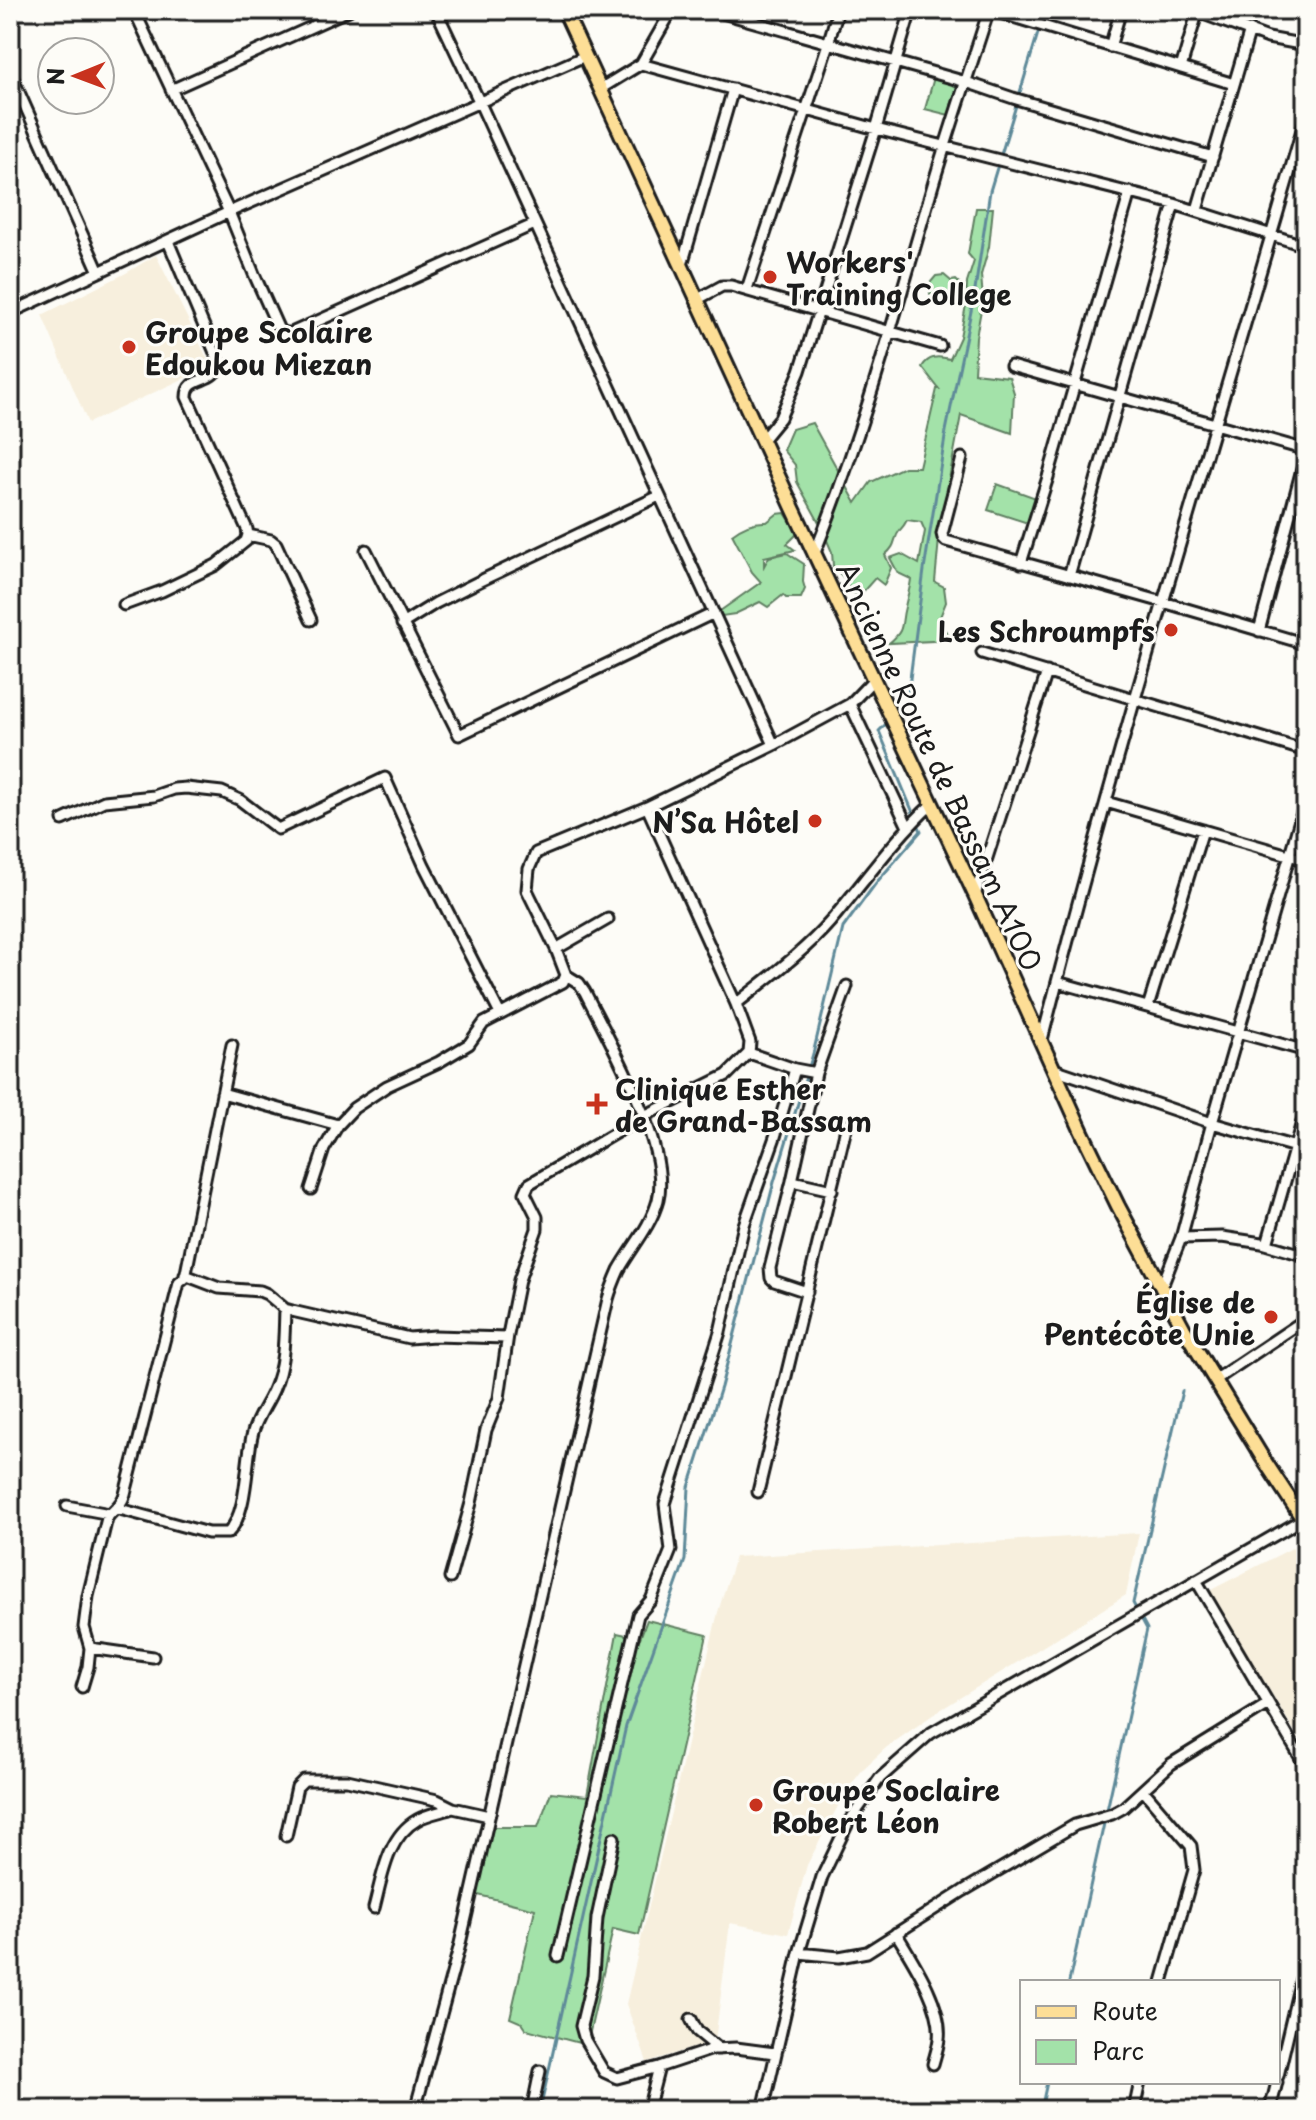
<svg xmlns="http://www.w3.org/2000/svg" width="1316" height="2120" viewBox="0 0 1316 2120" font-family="'Playpen Sans',sans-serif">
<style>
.built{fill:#f7efdd}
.green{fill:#a3e2a9;stroke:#607f62;stroke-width:2}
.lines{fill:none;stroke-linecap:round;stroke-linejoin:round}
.stream{stroke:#5f8a99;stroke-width:3}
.minor-casing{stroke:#1c1c1c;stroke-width:15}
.major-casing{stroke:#1c1c1c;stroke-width:18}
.minor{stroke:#fdfcf7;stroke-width:9}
.major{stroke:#fdde96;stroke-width:12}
.poi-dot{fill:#c8321e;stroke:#fdfcf7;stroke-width:3}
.labels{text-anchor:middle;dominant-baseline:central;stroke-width:6;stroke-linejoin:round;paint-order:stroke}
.poi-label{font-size:28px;font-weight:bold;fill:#1c1c1c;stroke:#fdfcf7;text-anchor:start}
.street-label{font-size:28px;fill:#1c1c1c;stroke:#fdfcf7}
</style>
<rect width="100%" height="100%" fill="#fdfcf7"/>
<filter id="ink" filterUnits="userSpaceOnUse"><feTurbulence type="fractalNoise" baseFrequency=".0125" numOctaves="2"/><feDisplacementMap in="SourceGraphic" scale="16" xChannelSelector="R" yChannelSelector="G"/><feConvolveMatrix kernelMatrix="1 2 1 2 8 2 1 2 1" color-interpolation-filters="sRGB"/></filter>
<g filter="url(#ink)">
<!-- built -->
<path class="built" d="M 156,255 L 211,366 L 88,423 L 42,315 L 126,273 Z
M 1139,1533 L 1126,1595 L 937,1712 L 887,1747 L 864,1768 L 846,1791 L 807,1865 L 788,1934 L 730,1923 L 715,2041 L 647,2062 L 626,2004 L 718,1612 L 735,1557 Z
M 1294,1547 L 1306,1568 L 1306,1750 L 1209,1591 Z"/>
<!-- green -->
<path class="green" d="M 935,74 L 960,82 L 951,105 L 951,114 L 949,115 L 925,109 Z
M 976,208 L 993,208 L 989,247 L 981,275 L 983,299 L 976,337 L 974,373 L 1009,377 L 1014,393 L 1012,433 L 961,415 L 940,528 L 935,582 L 944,587 L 946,602 L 938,622 L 953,640 L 889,643 C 906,629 900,625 905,607 C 907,597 910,589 911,579 L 898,573 L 890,558 L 901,554 L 919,564 L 925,531 L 921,522 L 907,520 C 905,524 903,527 900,530 C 892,540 898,544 885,555 L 891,568 L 884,585 L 875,578 L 860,595 L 851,592 L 845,579 L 833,566 L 832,552 L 820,524 L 797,482 L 795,465 L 783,450 L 792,429 L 812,423 L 856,503 L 871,482 L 904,467 L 919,467 L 937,389 L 939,389 L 922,367 C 929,356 937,356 950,359 L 960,337 L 966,305 L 967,283 L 974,261 L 968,254 Z
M 944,275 L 951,281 L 956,280 L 965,289 L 956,296 L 956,301 L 935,302 L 935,295 L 930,294 L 930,283 L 936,276 Z
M 997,484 L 1039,499 L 1031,524 L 988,510 Z
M 785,513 L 798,533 L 787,544 L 795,550 L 764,557 L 764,566 L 769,557 L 787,553 L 804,564 L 803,582 L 805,589 L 801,598 L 786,598 L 783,595 L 768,607 L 760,602 L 735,614 L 722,616 L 720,611 L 761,582 L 752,572 L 732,534 C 742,526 753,521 767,522 L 777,514 Z
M 647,1620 L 707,1635 L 639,1935 L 613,1929 L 587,2045 L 526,2029 L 522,2023 L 510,2018 L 535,1909 L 474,1894 L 492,1827 L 538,1827 L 551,1792 L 587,1796 L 617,1633 L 640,1638 Z"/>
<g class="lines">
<!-- stream -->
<path class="stream" d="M 896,713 L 907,702 L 924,570 L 946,431 L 974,297 L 990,191 L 1045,10
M 888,722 L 879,731 L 914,815
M 1069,1982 L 1147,1629 L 1133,1603 L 1182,1391
M 540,2110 L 626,1726 L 685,1560 L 689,1487 L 721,1387 L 774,1182 L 813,1054 L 843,928 L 876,883 L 921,831 L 917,822
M 1041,2110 L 1047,2082"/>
<!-- minor casing -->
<g class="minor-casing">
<path id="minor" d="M 10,10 L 11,10
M 134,10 L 229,212 L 254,274 L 279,330 L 284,333 L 291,333 L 535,224
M 436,10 L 479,101 L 774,745
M 712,10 L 966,82 L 1013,98 L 1213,157
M 990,10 L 1234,84
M 1198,12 L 1268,38 L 1306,45
M 1110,47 L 1121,10
M 641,64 L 876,129 L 1174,204 L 1306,246
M 1181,68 L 1198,10
M 10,72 L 99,272
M 600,89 L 641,64 L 672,10
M 171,90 L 349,10
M 1197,210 L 1250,30
M 168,241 L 219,362 C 216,386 187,374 187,397 L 247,529 L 248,535
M 682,265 L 733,89
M 747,289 L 828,44 L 838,10
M 698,299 L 722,286 L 731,286 L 940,346
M 10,313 L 229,212 L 585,56
M 1011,366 L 1306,450
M 762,440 L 780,418 L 800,371 L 876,129 L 911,10
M 962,458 L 942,534 L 943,538 L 946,541 L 1163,602 L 1306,644
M 248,535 L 271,540 L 276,544 L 311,620
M 366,550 L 459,735 L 714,613
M 814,555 C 863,433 898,304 935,178 C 952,122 971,66 989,10
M 1021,563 L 1048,477 L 1130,192
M 1069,576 L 1174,204
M 124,605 L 162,591 L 216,565 L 246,541 L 248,535
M 402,624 L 436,603 L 480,581 L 659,496
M 1259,631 L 1306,454
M 982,653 L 1306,751
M 850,704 L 908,827
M 1106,802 L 1306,860
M 63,820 L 104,801 L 154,796 L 174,789 L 186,788 L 222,792 L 240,800 L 278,829 L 385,778 L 424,865 L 500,1014
M 975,895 L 1047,672
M 556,949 L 608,919
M 1057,982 L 1306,1051
M 736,1004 C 768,978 803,953 830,922 C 864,882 894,839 932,804
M 1148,1007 L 1203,830
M 1042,1040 C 1121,730 1217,424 1306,116
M 749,1053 L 795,1069 L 816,1073
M 1054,1069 L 1212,1123 L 1306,1150
M 222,1093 L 338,1125
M 792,1181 L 770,1268 L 771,1278 L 774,1281 L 807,1292
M 311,1189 L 324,1149 L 338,1125 L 354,1108 L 387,1086 L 439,1062 L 469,1044 L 484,1023 L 563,982 L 566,975
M 832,1190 L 792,1181 L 816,1073 L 847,986
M 1181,1238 L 1222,1237 L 1262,1243 L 1306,1256
M 1267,1244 L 1306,1108
M 185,1275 L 219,1288 L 260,1291 L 267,1294 L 285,1309 L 292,1311 L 409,1338 L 434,1336 L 507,1338
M 1161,1289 L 1181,1238 L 1212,1123 L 1306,799
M 1215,1380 L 1306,1319
M 758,1492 L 847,1124
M 67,1506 L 110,1514
M 116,1508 L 208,1533 L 228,1533 C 249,1511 245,1461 253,1432 C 257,1417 268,1403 274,1388 C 285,1363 284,1336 285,1309
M 450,1578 L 471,1503 L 486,1430 L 499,1398 L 508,1335 L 519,1280 L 537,1229 L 537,1217 L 525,1193 L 529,1184 L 644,1116 L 727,1075 L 749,1053 L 750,1042 L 736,1004 L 647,807
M 1196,1580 L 1306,1767
M 90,1648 L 153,1657
M 82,1687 L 88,1667 L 90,1648 L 84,1627 L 88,1596 L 107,1518 C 114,1508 121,1507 125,1494 L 179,1283 L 184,1279 L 186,1273 L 232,1045
M 1143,1790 L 1191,1846 L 1194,1870 L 1162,1982
M 286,1836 L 297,1787 L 304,1780 L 347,1780 L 437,1800 L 453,1808 L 489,1816
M 614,1838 L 597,1918 L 593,1976 L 581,2026 L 585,2040 L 604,2072 L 617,2078 L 659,2067 L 713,2049 L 736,2048 L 775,2053
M 374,1908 C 382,1878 387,1837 417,1820 C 427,1814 441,1812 453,1808
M 896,1933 C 913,1961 943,2006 939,2039 C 938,2048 935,2056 933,2064
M 799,1953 L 839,1957 L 867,1952 L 963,1891 L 1075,1825 L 1112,1814 L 1123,1808 L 1171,1764 L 1268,1704
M 558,1956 L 638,1615 L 651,1600 L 671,1550 L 665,1504 L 720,1332 L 744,1225 L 775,1137 L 795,1069
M 691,2019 L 697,2031 L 719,2049
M 1278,2076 L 1306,1958
M 415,2110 L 459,1948 L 608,1299 C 611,1289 615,1279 619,1270 C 632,1247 651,1226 658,1200 C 671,1148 609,1040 585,992 L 579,983 L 566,975 L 556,949 L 527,890 L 529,869 L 536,853 L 647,807 L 774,745 L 850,704 L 873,680
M 532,2110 L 540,2071
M 648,2110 L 659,2067
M 763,2110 L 799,1953 L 822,1877 L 848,1823 L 880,1778 L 931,1733 L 1303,1519
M 1134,2110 L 1140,2082
M 1270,2110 L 1277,2082"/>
</g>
<!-- major casing -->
<g class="major-casing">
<path id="major" d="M 564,10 L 793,508 L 975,895 L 1082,1132 L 1118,1206 L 1184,1329 L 1262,1457 L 1306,1524"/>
</g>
<!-- minor -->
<use href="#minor" class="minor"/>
<!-- major -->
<use href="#major" class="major"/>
</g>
</g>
<!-- markers -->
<g class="poi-dot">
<circle cx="770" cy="277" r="8"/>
<circle cx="129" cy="347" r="8"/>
<circle cx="1171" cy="630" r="8"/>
<circle cx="815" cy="821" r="8"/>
<path d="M593 1092h8v8h8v8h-8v8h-8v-8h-8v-8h8z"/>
<circle cx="1271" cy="1317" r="8"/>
<circle cx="756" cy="1805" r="8"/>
</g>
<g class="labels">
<!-- poi labels -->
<g class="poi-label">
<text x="786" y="261">Workers'<tspan x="786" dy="32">Training College</tspan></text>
<text x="145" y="331">Groupe Scolaire<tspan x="145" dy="32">Edoukou Miezan</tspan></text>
<text x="1155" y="630" text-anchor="end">Les Schroumpfs</text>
<text x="799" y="821" text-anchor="end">N’Sa Hôtel</text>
<text x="615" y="1088">Clinique Esther<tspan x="615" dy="32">de Grand-Bassam</tspan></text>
<text x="1255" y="1301" text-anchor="end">Église de<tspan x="1255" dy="32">Pentécôte Unie</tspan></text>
<text x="772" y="1789">Groupe Soclaire<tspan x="772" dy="32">Robert Léon</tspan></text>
</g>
<!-- street labels -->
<g class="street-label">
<text transform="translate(940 766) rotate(65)">Ancienne Route de Bassam A100</text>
</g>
</g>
<!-- margin -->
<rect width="1316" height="2120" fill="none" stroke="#fdfcf7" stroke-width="40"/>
<rect x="20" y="20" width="1276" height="2080" fill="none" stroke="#1c1c1c" stroke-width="3" filter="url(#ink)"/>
<!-- legend -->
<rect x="1020" y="1980" width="260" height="104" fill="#fdfcf7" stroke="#a3a29f" stroke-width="2"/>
<rect x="1036" y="2006" width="40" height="12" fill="#fdde96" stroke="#a3a29f" stroke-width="2"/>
<text x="1092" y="2020" font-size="24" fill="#1c1c1c">Route</text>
<rect x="1036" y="2040" width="40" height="24" fill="#a3e2a9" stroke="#a3a29f" stroke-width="2"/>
<text x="1092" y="2060" font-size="24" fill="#1c1c1c">Parc</text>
<!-- north arrow -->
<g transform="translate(76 76) rotate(269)"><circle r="38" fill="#fdfcf7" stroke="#a3a29f" stroke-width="2"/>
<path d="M0-6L14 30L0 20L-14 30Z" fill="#c8321e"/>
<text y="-12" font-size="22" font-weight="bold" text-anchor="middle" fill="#1c1c1c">N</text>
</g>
</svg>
